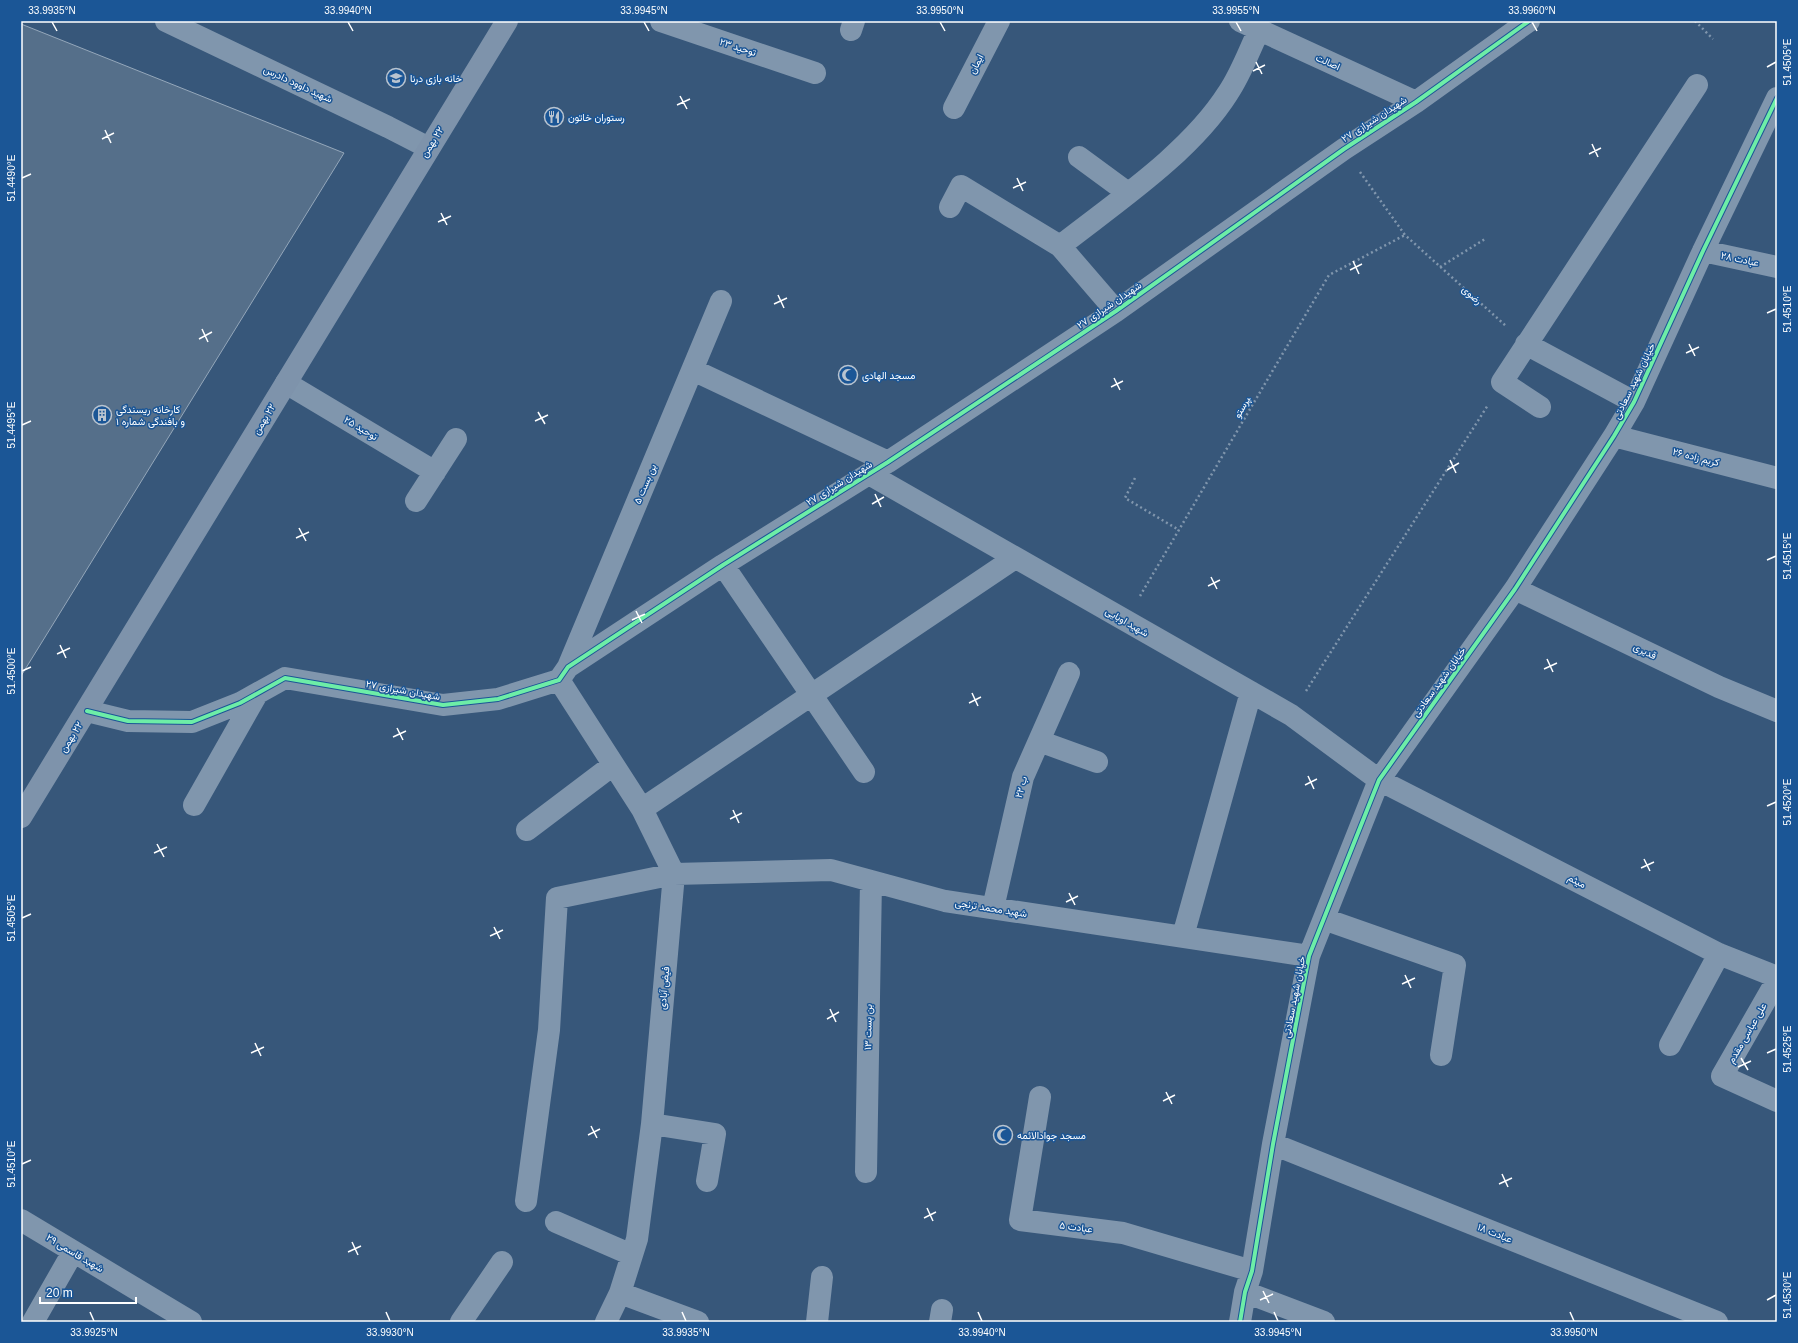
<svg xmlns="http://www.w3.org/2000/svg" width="1798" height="1343" viewBox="0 0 1798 1343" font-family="Arial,Vazirmatn,sans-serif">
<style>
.building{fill:#556f8a;stroke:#94a7ba}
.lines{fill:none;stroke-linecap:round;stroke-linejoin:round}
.path{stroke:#8096ad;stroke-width:2.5;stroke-dasharray:2 3;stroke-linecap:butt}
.minor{stroke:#8096ad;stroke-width:22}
.major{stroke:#7e93ab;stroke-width:22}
.cycleway-casing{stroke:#1b5696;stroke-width:6}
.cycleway{stroke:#6deda7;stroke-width:4}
.ticks{fill:none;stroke:#fff;stroke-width:1.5}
.labels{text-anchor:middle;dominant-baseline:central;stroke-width:3;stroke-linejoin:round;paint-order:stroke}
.street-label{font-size:10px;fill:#fff;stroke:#1b5696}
.poi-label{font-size:10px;fill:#fff;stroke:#1b5696;text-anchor:start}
.neatline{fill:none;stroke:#fff;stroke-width:1.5}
.ticks-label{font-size:10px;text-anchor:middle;fill:#fff}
</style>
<rect width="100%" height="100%" fill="#37577a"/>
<!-- building -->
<path class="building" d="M 21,24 L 344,153 L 21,676 Z"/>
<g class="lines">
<!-- path -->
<path class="path" d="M 1695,21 L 1713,39
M 1360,172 L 1405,235 L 1506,326
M 1440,267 L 1485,239
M 1135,478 L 1125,498 L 1179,530
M 1140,596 L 1329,275 L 1405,235
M 1306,691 L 1488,405"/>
<!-- minor -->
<path class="minor" d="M 166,21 L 388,127 L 429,148
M 661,21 L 815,73
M 1240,21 L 1416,102
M 851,30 L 854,21
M 954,108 L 999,21
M 1079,157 L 1128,193
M 950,207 L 961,186 L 1060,246
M 1703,251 L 1777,267
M 1116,311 L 1060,246 C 1116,202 1190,153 1228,93 C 1241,74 1249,51 1259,30
M 1526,344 L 1634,402
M 693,370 L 888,462
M 286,383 L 435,472
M 1540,407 L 1502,382 L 1697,85
M 1614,436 L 1777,478
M 869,474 L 1291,715 L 1379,780 L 1719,954 L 1777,977
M 416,501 L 456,439
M 723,565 L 864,772
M 1515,589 L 1719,687 L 1777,711
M 568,667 L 721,301
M 559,680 L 642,809 L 674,874 L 652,1124 L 637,1239 L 620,1293 L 606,1322
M 87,711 L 128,721 L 192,722 L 240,703 L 285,678 L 443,705 L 498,699 L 559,680 L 568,667 L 723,565 L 888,462 L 1116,311 L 1344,149 L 1416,102 L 1529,21
M 1039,741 L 1097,762
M 194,805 L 257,694
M 642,809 L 1015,558
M 527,830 L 613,765
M 993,908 L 1023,777 L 1069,673
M 1324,919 L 1455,965 L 1441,1055
M 1183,936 L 1251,692
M 1777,980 L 1722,1076 L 1777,1101
M 1670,1045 L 1719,954
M 1040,1097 L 1020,1220 L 1123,1233 L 1252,1271
M 652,1124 L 715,1134 L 707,1181
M 1273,1144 L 1717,1322
M 866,1172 L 871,881
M 526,1201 L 549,1030 L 557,898 L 674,874 L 831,870 L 945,901 L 1309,956
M 21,1220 L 191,1322
M 556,1222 L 632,1255
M 1245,1292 L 1324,1322
M 620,1293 L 698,1322
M 33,1322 L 73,1252
M 461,1322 L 502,1262
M 817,1322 L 822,1277
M 940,1322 L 942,1310
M 1240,1322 L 1245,1292 L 1252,1271 L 1273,1144 L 1309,956 L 1379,780 L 1515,589 L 1614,436 L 1634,402 L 1703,251 L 1777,98"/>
<!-- major -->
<path class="major" d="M 21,817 L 507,21"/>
<!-- cycleway casing -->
<g class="cycleway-casing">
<path id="cycleway" d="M 87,711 L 128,721 L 192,722 L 240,703 L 285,678 L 443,705 L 498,699 L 559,680 L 568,667 L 723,565 L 888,462 L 1116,311 L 1344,149 L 1416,102 L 1529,21
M 1240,1322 L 1245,1292 L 1252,1271 L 1273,1144 L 1309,956 L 1379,780 L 1515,589 L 1614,436 L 1634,402 L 1703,251 L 1777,98"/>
</g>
<!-- cycleway -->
<use href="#cycleway" class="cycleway"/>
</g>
<!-- ticks -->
<path class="ticks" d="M 52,22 L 57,31M 348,22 L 353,31M 644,22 L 649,31M 940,22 L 945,31M 1236,22 L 1241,31M 1532,22 L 1537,31M 1256,62 L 1262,74M 1767,67 L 1776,62M 1253,71 L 1265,65M 680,96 L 687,109M 677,105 L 690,99M 105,130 L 111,143M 102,139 L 114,133M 1592,144 L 1598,157M 1589,154 L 1601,148M 22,178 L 31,174M 1017,178 L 1023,191M 1013,188 L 1026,182M 441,213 L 447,225M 438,222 L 451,216M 1353,261 L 1359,274M 1350,270 L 1362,264M 778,295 L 784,308M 774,304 L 787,298M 1767,313 L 1776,309M 202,329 L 208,342M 199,339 L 212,332M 1689,344 L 1695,356M 1686,353 L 1699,347M 1114,378 L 1120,390M 1111,387 L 1123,381M 538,412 L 545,424M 535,421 L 548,415M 22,425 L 31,421M 1450,460 L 1456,473M 1447,470 L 1459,463M 875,494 L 881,507M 872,504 L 884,497M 299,528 L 306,541M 296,538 L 309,532M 1767,560 L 1776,556M 1211,577 L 1217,589M 1208,586 L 1220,580M 636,611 L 642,623M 632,620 L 645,614M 60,645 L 66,658M 57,654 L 70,648M 1547,659 L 1553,672M 1544,669 L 1557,663M 22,671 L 31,667M 972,693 L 978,706M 969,703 L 981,697M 397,728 L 403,740M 393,737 L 406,731M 1308,776 L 1314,789M 1305,785 L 1317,779M 1767,806 L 1776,802M 733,810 L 739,823M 730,819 L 742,813M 157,844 L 164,857M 154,853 L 167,847M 1644,859 L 1650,871M 1641,868 L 1654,862M 1069,893 L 1075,905M 1066,902 L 1078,896M 22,918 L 31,914M 494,927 L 500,939M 490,936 L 503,930M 1405,975 L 1411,988M 1402,984 L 1415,978M 830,1009 L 836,1022M 827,1019 L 839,1012M 255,1043 L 261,1056M 251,1053 L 264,1047M 1767,1053 L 1776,1049M 1741,1058 L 1748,1070M 1738,1067 L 1751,1061M 1166,1092 L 1172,1104M 1163,1101 L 1175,1095M 591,1126 L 597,1138M 588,1135 L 600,1129M 22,1164 L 31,1160M 1502,1174 L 1508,1187M 1499,1184 L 1512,1178M 927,1208 L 933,1221M 924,1218 L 936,1212M 352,1242 L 358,1255M 348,1252 L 361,1246M 1263,1291 L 1269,1303M 1260,1300 L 1273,1294M 1767,1300 L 1776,1295M 90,1312 L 94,1321M 386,1312 L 390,1321M 682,1312 L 686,1321M 978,1312 L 982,1321M 1274,1312 L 1278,1321M 1570,1312 L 1574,1321"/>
<!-- icons -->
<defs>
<g id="school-ring" transform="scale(1)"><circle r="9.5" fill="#1b5696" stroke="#b9c4d0" stroke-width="1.5"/><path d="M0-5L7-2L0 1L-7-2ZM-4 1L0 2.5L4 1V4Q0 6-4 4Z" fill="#b9c4d0"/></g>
<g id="restaurant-ring" transform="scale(1)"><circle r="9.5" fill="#1b5696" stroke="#b9c4d0" stroke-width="1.5"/><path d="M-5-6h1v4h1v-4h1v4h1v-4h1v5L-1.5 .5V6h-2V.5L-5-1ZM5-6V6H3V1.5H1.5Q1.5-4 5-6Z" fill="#b9c4d0"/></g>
<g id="mosque-ring" transform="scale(1)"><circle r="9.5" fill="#1b5696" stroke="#b9c4d0" stroke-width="1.5"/><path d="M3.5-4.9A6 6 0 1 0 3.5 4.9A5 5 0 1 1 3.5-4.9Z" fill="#b9c4d0"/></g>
<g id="building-ring" transform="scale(1)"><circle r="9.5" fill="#1b5696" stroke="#b9c4d0" stroke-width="1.5"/><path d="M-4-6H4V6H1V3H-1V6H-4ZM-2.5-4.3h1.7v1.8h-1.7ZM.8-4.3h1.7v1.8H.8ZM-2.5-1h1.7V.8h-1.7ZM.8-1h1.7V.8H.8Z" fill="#b9c4d0"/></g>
</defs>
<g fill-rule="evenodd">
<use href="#school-ring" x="396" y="78"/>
<use href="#restaurant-ring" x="554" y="117"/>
<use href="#mosque-ring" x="848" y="375"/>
<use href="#building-ring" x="102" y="415"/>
<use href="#mosque-ring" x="1003" y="1135"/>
</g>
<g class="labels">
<!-- street labels -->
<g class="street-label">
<text transform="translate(738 47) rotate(18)">توحید ۲۳</text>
<text transform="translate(1328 62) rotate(24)">اصالت</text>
<text transform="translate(976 64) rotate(-63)">ایمان</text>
<text transform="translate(298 84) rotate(25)">شهید داوود دادرس</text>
<text transform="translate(1374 119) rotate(-33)">شهیدان شیرازی ۲۷</text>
<text transform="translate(432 142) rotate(-58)">٢٢ بهمن</text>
<text transform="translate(1740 259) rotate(12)">عبادت ۲۸</text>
<text transform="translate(1472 295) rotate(42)">رضوی</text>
<text transform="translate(1109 305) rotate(-34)">شهیدان شیرازی ۲۷</text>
<text transform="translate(1634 381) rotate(-64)">خیابان شهید سعادتی</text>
<text transform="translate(1242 407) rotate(-60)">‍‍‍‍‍پرستو</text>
<text transform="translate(264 419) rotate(-59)">٢٢ بهمن</text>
<text transform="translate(361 428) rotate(31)">توحید ۲۵</text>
<text transform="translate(1696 457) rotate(14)">کریم زاده ۲۶</text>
<text transform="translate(839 483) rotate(-32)">شهیدان شیرازی ۲۷</text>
<text transform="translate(645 484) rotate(-67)">بن بست ۵</text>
<text transform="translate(1127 622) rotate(30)">شهید اوبایی</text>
<text transform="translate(1645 651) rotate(26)">قدیری</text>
<text transform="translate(1439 682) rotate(-54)">خیابان شهید سعادتی</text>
<text transform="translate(403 690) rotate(10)">شهیدان شیرازی ۲۷</text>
<text transform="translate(71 737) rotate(-58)">٢٢ بهمن</text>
<text transform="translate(1021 787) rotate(-75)">ب ۲۲</text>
<text transform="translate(1577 881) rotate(27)">میثم</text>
<text transform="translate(991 908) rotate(9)">شهید محمد ترنجی</text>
<text transform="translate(664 988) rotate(-85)">فیض آبادی</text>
<text transform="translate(1294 997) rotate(-79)">خیابان شهید سعادتی</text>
<text transform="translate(868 1027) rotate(-89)">بن بست ۱۳</text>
<text transform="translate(1747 1033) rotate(-60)">علی عباسی مقدم</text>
<text transform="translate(1076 1227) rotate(7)">عبادت ۵</text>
<text transform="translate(1495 1233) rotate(22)">عبادت ۱۸</text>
<text transform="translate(75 1253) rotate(31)">شهبد قاسمی ۲۹</text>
</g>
<!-- poi labels -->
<g class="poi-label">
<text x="410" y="78">خانه بازی درنا</text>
<text x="568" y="117">رستوران خاتون</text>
<text x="862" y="375">مسجد الهادی</text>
<text x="116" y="409">کارخانه ریسندگی<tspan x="116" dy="12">و بافندگی شماره ۱</tspan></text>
<text x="1017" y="1135">مسجد جوادالائمه</text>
</g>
</g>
<!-- border -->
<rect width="1798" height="1343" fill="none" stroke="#1b5696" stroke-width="44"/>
<!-- scale -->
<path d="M40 1297v6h96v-6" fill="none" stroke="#ffffff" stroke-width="2"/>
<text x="46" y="1297" font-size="12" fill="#ffffff" stroke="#1b5696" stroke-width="3" paint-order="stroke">20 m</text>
<rect x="22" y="22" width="1754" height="1299" class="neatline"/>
<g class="ticks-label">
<text x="52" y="14">33.9935°N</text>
<text x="348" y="14">33.9940°N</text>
<text x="644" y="14">33.9945°N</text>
<text x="940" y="14">33.9950°N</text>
<text x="1236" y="14">33.9955°N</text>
<text x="1532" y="14">33.9960°N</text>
<text transform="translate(1787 62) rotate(-90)" y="4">51.4505°E</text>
<text transform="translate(11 178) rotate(-90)" y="4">51.4490°E</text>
<text transform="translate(1787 309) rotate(-90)" y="4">51.4510°E</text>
<text transform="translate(11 425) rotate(-90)" y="4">51.4495°E</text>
<text transform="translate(1787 556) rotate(-90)" y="4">51.4515°E</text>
<text transform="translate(11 671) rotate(-90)" y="4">51.4500°E</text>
<text transform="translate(1787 802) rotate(-90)" y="4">51.4520°E</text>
<text transform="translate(11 918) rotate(-90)" y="4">51.4505°E</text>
<text transform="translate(1787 1049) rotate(-90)" y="4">51.4525°E</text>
<text transform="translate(11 1164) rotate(-90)" y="4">51.4510°E</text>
<text transform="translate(1787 1295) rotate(-90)" y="4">51.4530°E</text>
<text x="94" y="1336">33.9925°N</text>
<text x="390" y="1336">33.9930°N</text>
<text x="686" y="1336">33.9935°N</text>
<text x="982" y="1336">33.9940°N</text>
<text x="1278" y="1336">33.9945°N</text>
<text x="1574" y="1336">33.9950°N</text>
</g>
</svg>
